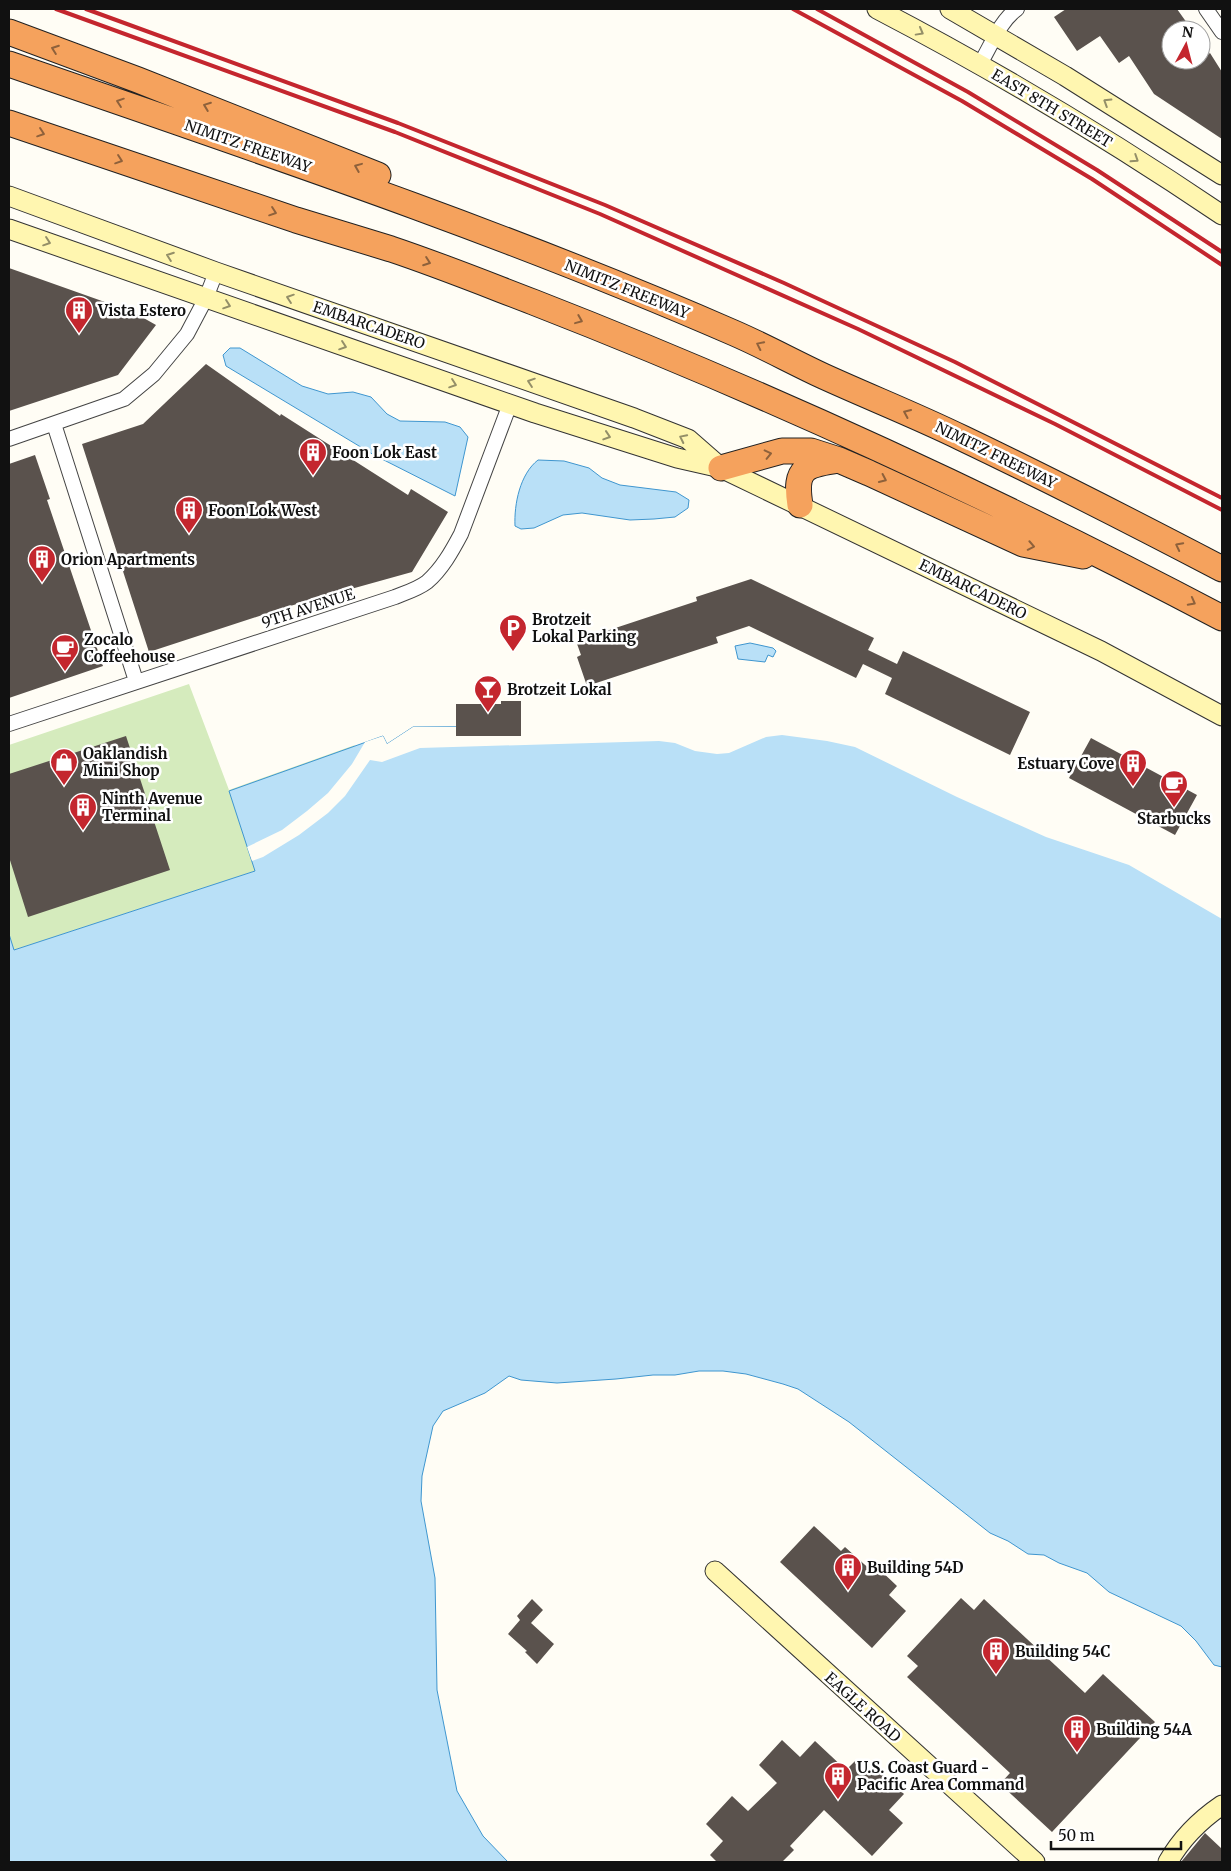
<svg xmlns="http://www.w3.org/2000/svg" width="1231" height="1871" viewBox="0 0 1231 1871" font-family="Merriweather,serif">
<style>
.green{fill:#d5ebbd}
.water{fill:#b9e0f7;stroke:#3f96cf}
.pier{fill:#fffdf5}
.building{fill:#5a524d}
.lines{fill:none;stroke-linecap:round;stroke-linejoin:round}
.street-casing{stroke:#444;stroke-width:16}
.secondary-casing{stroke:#333;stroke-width:21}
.highway-casing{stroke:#222;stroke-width:27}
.street{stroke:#fff;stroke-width:14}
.secondary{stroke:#fff6b0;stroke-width:19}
.highway{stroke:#f5a25d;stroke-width:25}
.rail{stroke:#c4262e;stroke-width:4}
.oneway{stroke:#948f68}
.oneway2{stroke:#8e613b}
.labels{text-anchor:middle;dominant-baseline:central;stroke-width:5;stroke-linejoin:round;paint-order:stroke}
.street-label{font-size:15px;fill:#111;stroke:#fff}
.poi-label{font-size:15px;font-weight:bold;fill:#111;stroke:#fff;text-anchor:start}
</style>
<rect width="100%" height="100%" fill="#fffdf5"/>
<!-- green -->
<path class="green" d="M 189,684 L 229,790 L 355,745 L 255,871 L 14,950 L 9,934 L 9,745 Z"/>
<!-- water -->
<path class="water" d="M 230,348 L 240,348 L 302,386 L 328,394 L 353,392 L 371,397 L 387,414 L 400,421 L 445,422 L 460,427 L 468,437 L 455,496 L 374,455 L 226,366 L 223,355 Z
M 538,460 L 564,461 L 589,468 L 602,478 L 620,485 L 676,492 L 689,500 L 688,508 L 675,517 L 654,519 L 630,520 L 582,513 L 563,515 L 534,528 L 521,529 L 515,526 C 514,504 520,474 538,460 Z
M 750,643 L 773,648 L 776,651 L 773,657 L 768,655 L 765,662 L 738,659 L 735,646 Z
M 652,726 L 695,733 L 849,733 L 1222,907 L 1222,1667 L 1214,1665 L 1196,1641 L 1181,1626 L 1109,1592 L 1087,1573 L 1059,1563 L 1044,1555 L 1028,1554 L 1008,1541 L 990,1533 L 849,1422 L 798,1389 L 783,1384 L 746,1374 L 723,1371 L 699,1371 L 675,1375 L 653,1375 L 616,1379 L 557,1383 L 521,1380 L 509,1376 L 485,1393 L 443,1411 L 433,1426 L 422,1476 L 421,1501 L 435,1578 L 437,1690 L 457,1791 L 483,1836 L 508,1862 L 9,1862 L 9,934 L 14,950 L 255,871 L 229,791 L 383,736 L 387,744 L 413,727 Z"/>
<!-- pier -->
<path class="pier" d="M 783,718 L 863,732 L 937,768 L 999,796 L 1025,811 L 1120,841 L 1222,904 L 1222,919 L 1129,865 L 1046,837 L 957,797 L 855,747 L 827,741 L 782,735 L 766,737 L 729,753 L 717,754 L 695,751 L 675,743 L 659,741 L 420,748 L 382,762 L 370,760 L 345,796 L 328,813 L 299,835 L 263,857 L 252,861 L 247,847 L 282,830 L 307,811 L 328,793 L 352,764 L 365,742 L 383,736 L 387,744 L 413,727 L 456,727 L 456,736 L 521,736 L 521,724 L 654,724 L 700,732 L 701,730 L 732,728 L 774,720 L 783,721 Z"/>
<!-- building -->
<path class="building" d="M 1066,9 L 1177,9 L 1192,30 L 1171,30 L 1171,60 L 1201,60 L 1210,53 L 1222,72 L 1222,139 L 1154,94 L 1129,56 L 1119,63 L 1100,36 L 1077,51 L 1054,17 Z
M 9,268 L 133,312 L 156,325 L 118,375 L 9,411 Z
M 206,364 L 280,416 L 281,414 L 408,495 L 411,489 L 448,512 L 412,572 L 290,606 L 149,652 L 82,444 L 143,424 Z
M 35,455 L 50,499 L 47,500 L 103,666 L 9,698 L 9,464 Z
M 751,579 L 874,638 L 868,650 L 897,664 L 903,651 L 1030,712 L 1010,755 L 885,694 L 892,678 L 863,664 L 856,678 L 749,626 L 716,637 L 718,643 L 587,686 L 577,657 L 581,655 L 576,641 L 697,601 L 696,597 Z
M 501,701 L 521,701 L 521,736 L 456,736 L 456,704 L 501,704 Z
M 126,736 L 170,870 L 28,917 L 9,857 L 9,774 Z
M 1091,738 L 1197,795 L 1175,835 L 1069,778 Z
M 814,1526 L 841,1551 L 845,1547 L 874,1573 L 878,1568 L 897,1586 L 889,1595 L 906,1611 L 872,1648 L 780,1562 Z
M 961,1598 L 974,1610 L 984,1599 L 1085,1693 L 1103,1674 L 1155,1722 L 1052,1832 L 1000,1784 L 1010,1773 L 907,1677 L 918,1666 L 907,1656 Z
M 532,1599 L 543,1610 L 531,1623 L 554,1644 L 537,1664 L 525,1652 L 527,1651 L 508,1634 L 520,1620 L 517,1616 Z
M 782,1740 L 800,1757 L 815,1741 L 846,1770 L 857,1759 L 872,1772 L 876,1768 L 904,1794 L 889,1810 L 903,1823 L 872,1856 L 824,1810 L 790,1846 L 794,1850 L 782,1862 L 717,1862 L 710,1855 L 723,1841 L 706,1824 L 732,1796 L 748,1811 L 777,1783 L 759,1765 Z
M 1205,1833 L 1222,1849 L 1222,1862 L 1181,1862 Z"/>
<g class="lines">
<!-- street casing -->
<g class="street-casing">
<path id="street" d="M 1206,9 L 1222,32
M 980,64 C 991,46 1000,21 1017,9
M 54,424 L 136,681
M 9,439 L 124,399 L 154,374 L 187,334 L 206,298 L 216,272
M 9,724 L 395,597 C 405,593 418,589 427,582 C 442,569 452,551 461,534 L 510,404"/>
</g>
<!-- secondary casing -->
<g class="secondary-casing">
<path id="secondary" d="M 877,9 C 996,71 1111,140 1222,215
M 950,9 L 1065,76 L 1222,175
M 9,196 L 216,272 L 634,418 L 688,439 L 720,467
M 9,229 L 535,413 L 677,458 L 721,468 L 1101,651 L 1222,716
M 715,1571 L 1035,1862
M 1168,1862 C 1181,1839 1200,1820 1222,1805"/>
</g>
<!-- highway casing -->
<g class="highway-casing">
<path id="highway" d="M 9,32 L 138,80 L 378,175
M 9,64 C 252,148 498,230 734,333 C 764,346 793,362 823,376 C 869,397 917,416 962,438 C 1050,480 1136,524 1222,569
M 9,123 C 105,155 200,188 296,220 C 328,230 359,239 391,249 C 439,265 486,284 533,302 C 769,394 998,500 1222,618
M 721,468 L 782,451 L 811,451 L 839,460 L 869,473 L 1023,544 L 1083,556
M 800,505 C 794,467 806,465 839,460"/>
</g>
<!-- street -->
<use href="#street" class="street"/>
<!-- secondary -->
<use href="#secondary" class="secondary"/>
<!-- highway -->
<use href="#highway" class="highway"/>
<!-- rail -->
<path class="rail" d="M 56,9 L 395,132 L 600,214 L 858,329 L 1055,424 L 1222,510
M 86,9 L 398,123 L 605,205 L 784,283 L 955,362 L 1222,498
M 793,9 L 962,101 L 1092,179 L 1222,265
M 817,9 L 968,92 L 1097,170 L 1222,252"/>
</g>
<!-- one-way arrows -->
<defs><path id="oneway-chevron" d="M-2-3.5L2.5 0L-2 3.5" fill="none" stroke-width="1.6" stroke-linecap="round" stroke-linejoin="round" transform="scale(1.25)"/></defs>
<g class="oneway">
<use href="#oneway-chevron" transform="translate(920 32) rotate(29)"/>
<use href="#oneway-chevron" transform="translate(1107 102) rotate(-148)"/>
<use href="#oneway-chevron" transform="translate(1135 159) rotate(33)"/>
<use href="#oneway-chevron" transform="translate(47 242) rotate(19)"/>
<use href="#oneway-chevron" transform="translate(170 256) rotate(-160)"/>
<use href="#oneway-chevron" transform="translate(290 298) rotate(-161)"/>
<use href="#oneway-chevron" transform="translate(227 305) rotate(19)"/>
<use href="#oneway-chevron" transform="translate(343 346) rotate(19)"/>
<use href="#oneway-chevron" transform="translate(531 382) rotate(-161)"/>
<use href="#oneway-chevron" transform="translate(453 384) rotate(19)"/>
<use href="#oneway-chevron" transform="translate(607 436) rotate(18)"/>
<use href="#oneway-chevron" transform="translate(683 438) rotate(-154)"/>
</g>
<g class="oneway2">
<use href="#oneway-chevron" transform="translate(55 49) rotate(-160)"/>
<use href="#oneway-chevron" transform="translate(120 102) rotate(-161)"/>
<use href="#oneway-chevron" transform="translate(207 106) rotate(-159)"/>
<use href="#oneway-chevron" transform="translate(41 133) rotate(19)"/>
<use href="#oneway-chevron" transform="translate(119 160) rotate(19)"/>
<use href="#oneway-chevron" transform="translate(358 167) rotate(-158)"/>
<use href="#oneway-chevron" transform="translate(273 212) rotate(19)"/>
<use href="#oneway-chevron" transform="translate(427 262) rotate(20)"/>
<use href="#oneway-chevron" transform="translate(579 320) rotate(22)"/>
<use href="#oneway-chevron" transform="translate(760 345) rotate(-154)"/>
<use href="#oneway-chevron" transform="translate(907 413) rotate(-156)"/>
<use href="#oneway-chevron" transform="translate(768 454) rotate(-13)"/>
<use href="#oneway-chevron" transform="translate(883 479) rotate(25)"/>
<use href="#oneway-chevron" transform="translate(1031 546) rotate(11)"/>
<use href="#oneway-chevron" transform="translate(1179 546) rotate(-153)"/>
<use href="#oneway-chevron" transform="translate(1192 602) rotate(28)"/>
</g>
<!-- icons -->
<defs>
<g id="building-pin" transform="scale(1.4375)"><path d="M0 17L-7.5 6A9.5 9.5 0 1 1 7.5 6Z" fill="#c4262e" stroke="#fff"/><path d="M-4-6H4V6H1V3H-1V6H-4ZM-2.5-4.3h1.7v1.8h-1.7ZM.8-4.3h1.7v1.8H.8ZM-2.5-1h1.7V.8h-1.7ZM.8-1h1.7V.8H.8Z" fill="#fff"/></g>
<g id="parking-pin" transform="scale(1.4375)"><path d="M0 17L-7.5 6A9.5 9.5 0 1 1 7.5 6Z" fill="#c4262e" stroke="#fff"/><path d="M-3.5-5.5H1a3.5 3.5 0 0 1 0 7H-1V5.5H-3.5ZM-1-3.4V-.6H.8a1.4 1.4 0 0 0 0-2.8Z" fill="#fff"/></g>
<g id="cafe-pin" transform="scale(1.4375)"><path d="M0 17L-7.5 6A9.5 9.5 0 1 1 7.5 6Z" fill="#c4262e" stroke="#fff"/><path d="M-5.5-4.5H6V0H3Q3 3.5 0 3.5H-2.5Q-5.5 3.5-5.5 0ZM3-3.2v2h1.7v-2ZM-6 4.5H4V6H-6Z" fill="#fff"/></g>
<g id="bar-pin" transform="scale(1.4375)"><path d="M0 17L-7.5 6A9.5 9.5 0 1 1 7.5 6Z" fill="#c4262e" stroke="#fff"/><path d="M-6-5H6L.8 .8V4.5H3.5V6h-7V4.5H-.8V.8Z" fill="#fff"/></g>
<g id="shop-pin" transform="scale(1.4375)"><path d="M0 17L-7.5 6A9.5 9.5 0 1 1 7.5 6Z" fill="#c4262e" stroke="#fff"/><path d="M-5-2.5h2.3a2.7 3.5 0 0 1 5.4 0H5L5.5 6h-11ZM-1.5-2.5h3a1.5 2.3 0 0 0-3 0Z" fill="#fff"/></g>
</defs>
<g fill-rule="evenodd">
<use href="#building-pin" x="79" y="310"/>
<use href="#building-pin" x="313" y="452"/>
<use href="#building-pin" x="189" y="510"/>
<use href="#building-pin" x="42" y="559"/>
<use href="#parking-pin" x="513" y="628"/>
<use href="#cafe-pin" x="65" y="648"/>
<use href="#bar-pin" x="488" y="689"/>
<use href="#shop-pin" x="64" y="762"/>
<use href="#building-pin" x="1133" y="763"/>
<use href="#cafe-pin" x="1174" y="784"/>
<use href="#building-pin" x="83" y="807"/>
<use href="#building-pin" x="848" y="1567"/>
<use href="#building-pin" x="996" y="1651"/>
<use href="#building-pin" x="1077" y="1729"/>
<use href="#building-pin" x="838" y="1776"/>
</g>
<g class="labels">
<!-- street labels -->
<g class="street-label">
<text transform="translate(1052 108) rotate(31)">EAST 8TH STREET</text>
<text transform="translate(248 146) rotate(19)">NIMITZ FREEWAY</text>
<text transform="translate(627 289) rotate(22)">NIMITZ FREEWAY</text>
<text transform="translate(369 325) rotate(19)">EMBARCADERO</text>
<text transform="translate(996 455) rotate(26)">NIMITZ FREEWAY</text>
<text transform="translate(973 589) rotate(26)">EMBARCADERO</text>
<text transform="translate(308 608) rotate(-18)">9TH AVENUE</text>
<text transform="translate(863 1707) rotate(42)">EAGLE ROAD</text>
</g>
<!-- poi labels -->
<g class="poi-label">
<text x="98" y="310">Vista Estero</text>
<text x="332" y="452">Foon Lok East</text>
<text x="208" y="510">Foon Lok West</text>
<text x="61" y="559">Orion Apartments</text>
<text x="532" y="619">Brotzeit<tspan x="532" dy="17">Lokal Parking</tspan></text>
<text x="84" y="639">Zocalo<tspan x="84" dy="17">Coffeehouse</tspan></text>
<text x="507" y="689">Brotzeit Lokal</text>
<text x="83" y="753">Oaklandish<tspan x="83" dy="17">Mini Shop</tspan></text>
<text x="1114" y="763" text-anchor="end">Estuary Cove</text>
<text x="102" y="798">Ninth Avenue<tspan x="102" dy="17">Terminal</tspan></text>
<text x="1174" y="818" text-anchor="middle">Starbucks</text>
<text x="867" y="1567">Building 54D</text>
<text x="1015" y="1651">Building 54C</text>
<text x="1096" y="1729">Building 54A</text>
<text x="857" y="1767">U.S. Coast Guard -<tspan x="857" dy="17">Pacific Area Command</tspan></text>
</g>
</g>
<!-- border -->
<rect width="1231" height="1871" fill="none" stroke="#111111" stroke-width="20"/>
<!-- north arrow -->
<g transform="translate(1186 45) rotate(7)"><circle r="24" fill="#ffffff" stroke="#a0a0a0"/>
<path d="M0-4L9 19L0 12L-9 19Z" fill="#c4262e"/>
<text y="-8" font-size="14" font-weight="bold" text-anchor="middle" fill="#111111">N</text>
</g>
<!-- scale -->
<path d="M1051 1841v8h130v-8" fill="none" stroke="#111111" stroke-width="2.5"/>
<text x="1058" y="1841" font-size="15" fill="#111111" stroke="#ffffff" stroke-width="4" paint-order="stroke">50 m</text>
</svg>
